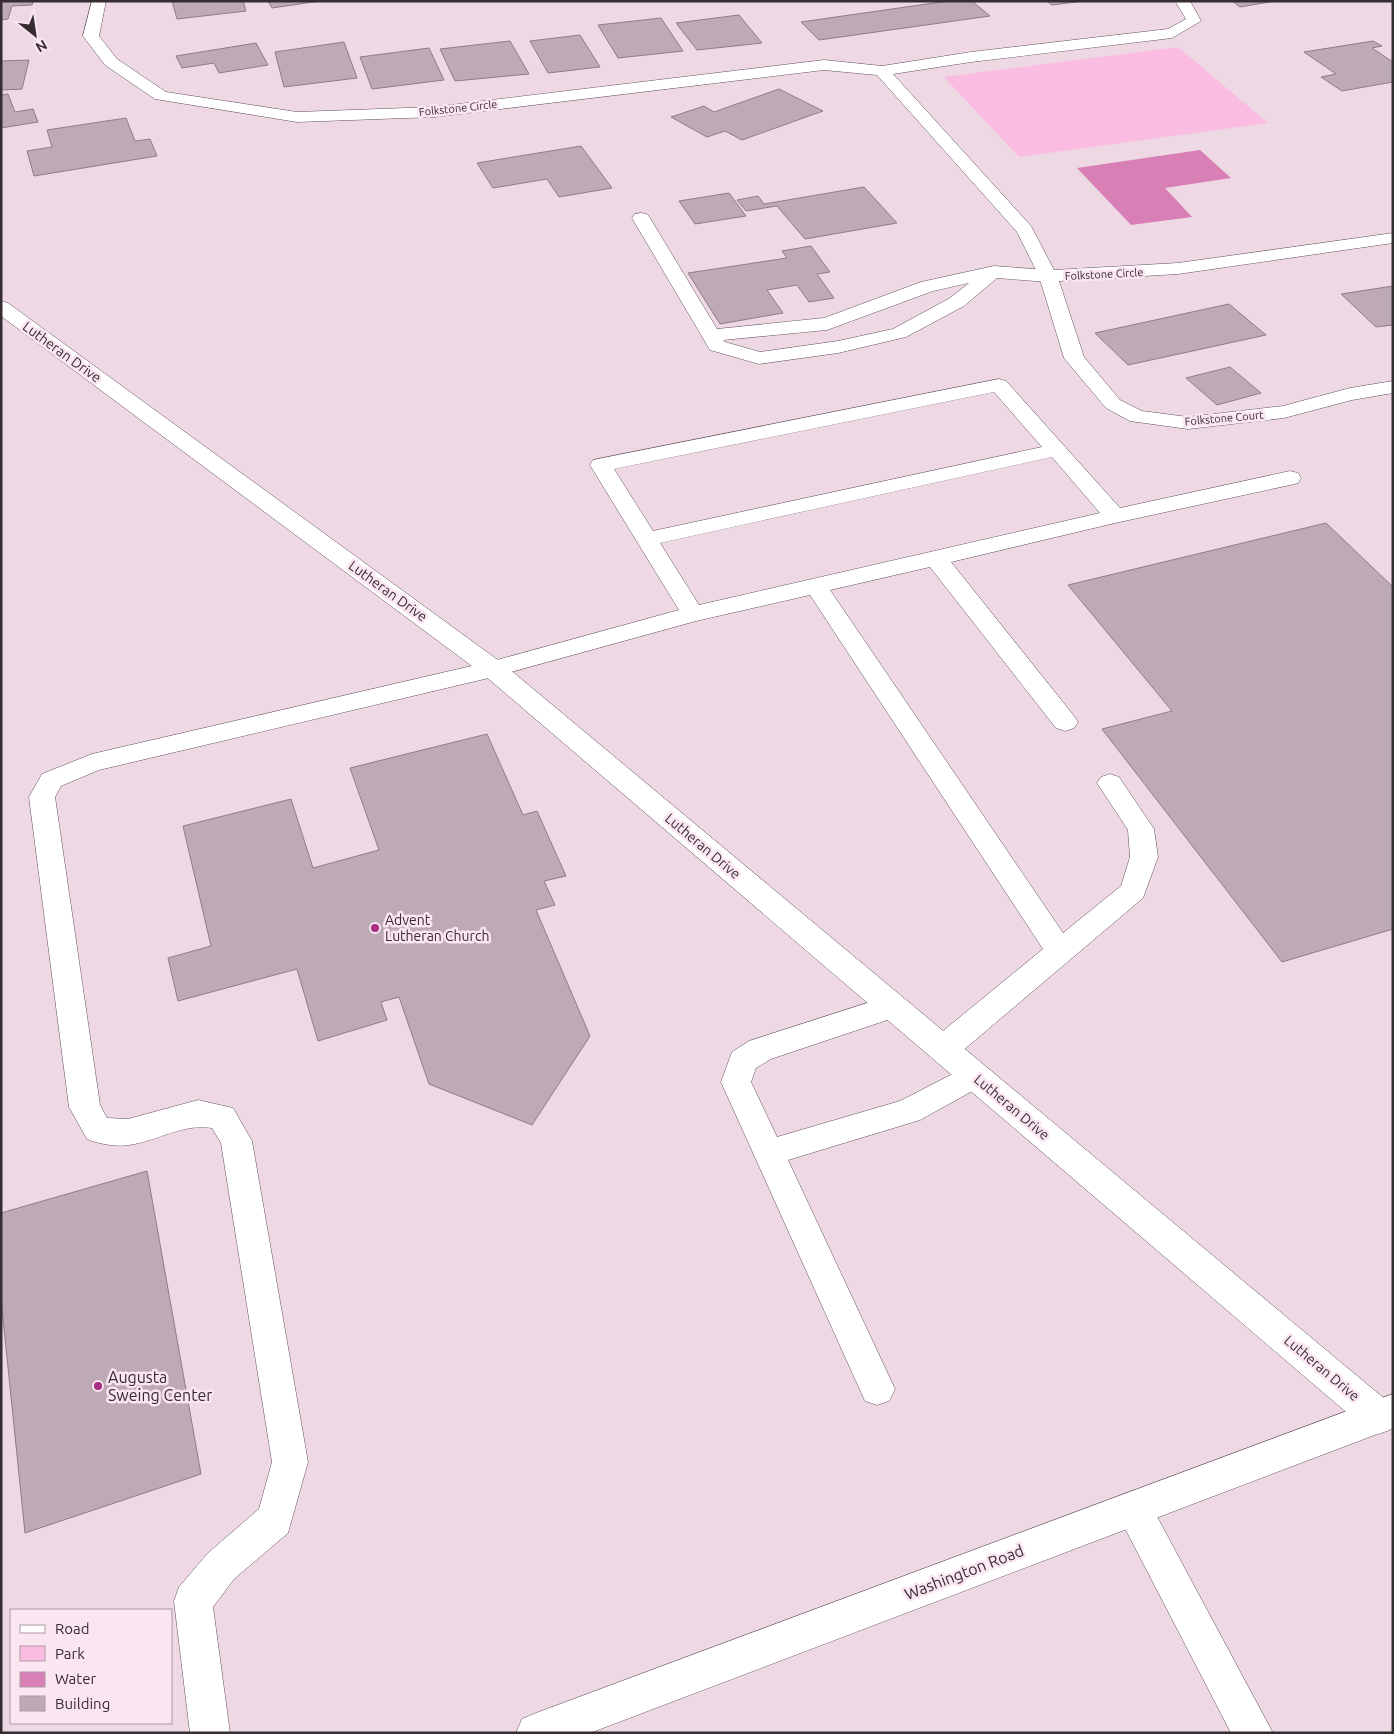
<svg xmlns="http://www.w3.org/2000/svg" width="1394" height="1734" viewBox="0 0 1394 1734" font-family="Ubuntu,sans-serif">
<style>
.green{fill:#fbbce1}
.water{fill:#d880b6}
.building{fill:#beaab5;stroke:#8f7c87}
.lines{fill:none;stroke-linecap:round;stroke-linejoin:round}
.service-casing{stroke:#62515b;stroke-width:1}
.minor-casing{stroke:#62515b;stroke-width:1}
.primary-casing{stroke:#62515b;stroke-width:1}
.service{fill:#fff;fill-rule:evenodd}
.minor{fill:#fff;fill-rule:evenodd}
.primary{fill:#fff;fill-rule:evenodd}
.poi-dot{fill:#a82e82;stroke:#fbe5f1;stroke-width:2}
.labels{text-anchor:middle;dominant-baseline:central;stroke-width:5;stroke-linejoin:round;paint-order:stroke}
.far-street-label{font-size:11px;fill:#352d32;stroke:#fbe5f1}
.street-label{font-size:14px;fill:#352d32;stroke:#fbe5f1}
.poi-label{font-size:14px;fill:#352d32;stroke:#fbe5f1;text-anchor:start}
.near-poi-label{font-size:16px;fill:#352d32;stroke:#fbe5f1;text-anchor:start}
.near-street-label{font-size:16px;fill:#352d32;stroke:#fbe5f1}
</style>
<rect width="100%" height="100%" fill="#eed8e4"/>
<!-- green -->
<path class="green" d="M 1178,47 L 1268,123 L 1019,157 L 944,77 Z"/>
<!-- water -->
<path class="water" d="M 1200,150 L 1231,178 L 1165,188 L 1192,217 L 1131,225 L 1077,168 Z"/>
<!-- building -->
<path class="building" d="M 1,1 L 33,1 L 32,5 L 12,6 L 8,19 L 1,20 Z
M 172,1 L 243,1 L 246,11 L 177,19 Z
M 268,1 L 320,1 L 272,8 Z
M 948,1 L 972,1 L 990,16 L 819,40 L 801,22 Z
M 1047,1 L 1084,1 L 1052,5 Z
M 1232,1 L 1275,1 L 1240,7 Z
M 739,15 L 762,43 L 697,50 L 676,23 Z
M 661,18 L 683,51 L 618,58 L 598,25 Z
M 580,35 L 600,67 L 548,73 L 530,41 Z
M 510,41 L 529,74 L 455,81 L 440,49 Z
M 1373,41 L 1382,46 L 1372,48 L 1393,62 L 1393,82 L 1342,91 L 1321,77 L 1336,74 L 1304,52 Z
M 344,42 L 357,78 L 284,87 L 275,52 Z
M 256,43 L 268,65 L 219,73 L 214,63 L 182,68 L 176,56 Z
M 429,48 L 444,80 L 372,89 L 360,57 Z
M 29,60 L 22,89 L 1,90 L 1,61 Z
M 779,89 L 823,111 L 742,140 L 725,131 L 707,137 L 671,117 L 704,106 L 714,112 Z
M 8,94 L 15,112 L 33,109 L 38,122 L 1,128 L 1,95 Z
M 126,118 L 135,141 L 150,139 L 157,156 L 34,176 L 27,151 L 52,147 L 47,130 Z
M 581,146 L 612,188 L 559,197 L 547,179 L 493,188 L 477,163 Z
M 864,187 L 897,223 L 805,239 L 777,206 L 746,211 L 737,200 L 758,196 L 764,204 Z
M 729,193 L 746,216 L 695,224 L 679,201 Z
M 811,246 L 830,272 L 817,274 L 834,298 L 809,302 L 797,285 L 767,290 L 783,313 L 720,324 L 688,273 L 787,258 L 782,251 Z
M 1393,286 L 1393,325 L 1376,327 L 1341,294 Z
M 1229,304 L 1266,335 L 1128,365 L 1095,333 Z
M 1230,367 L 1261,393 L 1217,405 L 1186,378 Z
M 1326,523 L 1393,587 L 1393,929 L 1282,962 L 1102,729 L 1172,711 L 1068,585 Z
M 487,734 L 523,815 L 537,811 L 566,876 L 544,881 L 555,905 L 536,910 L 590,1036 L 532,1125 L 429,1084 L 399,997 L 381,1002 L 387,1020 L 318,1041 L 297,969 L 178,1001 L 168,958 L 211,946 L 183,826 L 291,799 L 313,868 L 379,850 L 350,768 Z
M 147,1171 L 201,1474 L 25,1533 L 1,1299 L 1,1213 Z"/>
<g class="lines">
<!-- service casing -->
<g class="service-casing">
<path id="service" d="M 641,213 L 647,214 L 650,218 L 717,329 L 824,318 L 921,282 L 994,266 L 1048,270 L 1055,272 L 1057,276 L 1055,280 L 1048,282 L 997,278 L 964,306 L 906,337 L 838,353 L 759,364 L 710,350 L 632,218 L 635,214 ZM 969,283 L 950,298 L 893,329 L 838,341 L 760,352 L 725,342 L 723,340 L 827,330 L 933,291 Z
M 999,379 L 1006,381 L 1120,508 L 1290,471 L 1298,473 L 1301,478 L 1298,483 L 1290,485 L 1115,523 L 951,562 L 1074,716 L 1078,722 L 1074,728 L 1065,731 L 1056,728 L 930,567 L 830,590 L 1063,933 L 1121,886 L 1130,857 L 1128,830 L 1097,783 L 1101,777 L 1110,774 L 1119,777 L 1154,829 L 1158,857 L 1143,898 L 954,1058 L 943,1061 L 932,1058 L 928,1049 L 932,1040 L 1043,949 L 810,595 L 696,621 L 493,677 L 99,770 L 61,786 L 55,797 L 100,1105 L 107,1118 L 128,1119 L 198,1100 L 233,1108 L 252,1141 L 308,1462 L 288,1533 L 234,1579 L 213,1607 L 230,1733 L 190,1733 L 174,1601 L 179,1587 L 208,1553 L 259,1509 L 272,1462 L 221,1143 L 212,1128 C 184,1123 157,1141 129,1145 C 116,1147 99,1144 87,1139 L 69,1107 L 29,797 L 42,774 L 92,754 L 493,661 L 679,610 L 590,465 L 593,460 ZM 994,392 L 1042,447 L 653,531 L 614,469 ZM 1052,457 L 1100,513 L 699,605 L 660,543 Z
M 892,995 L 902,999 L 907,1007 L 902,1015 L 771,1059 L 756,1068 L 751,1082 L 777,1137 L 900,1101 L 974,1063 L 985,1066 L 989,1075 L 985,1084 L 920,1120 L 788,1160 L 895,1389 L 889,1401 L 877,1405 L 865,1401 L 721,1082 L 732,1052 L 749,1041 Z
M 1133,1491 L 1146,1496 L 1273,1733 L 1231,1733 L 1115,1509 L 1120,1496 Z"/>
</g>
<!-- minor casing -->
<g class="minor-casing">
<path id="minor" d="M 92,1 L 106,1 L 99,36 L 117,59 L 166,92 L 297,112 L 434,107 L 824,60 L 882,66 L 971,52 L 1168,29 L 1186,19 L 1175,1 L 1190,1 L 1201,21 L 1172,38 L 971,62 L 893,74 L 1031,226 L 1054,270 L 1178,263 L 1393,233 L 1393,243 L 1178,274 L 1059,281 L 1084,357 L 1120,400 L 1142,411 L 1188,417 L 1283,406 L 1350,388 L 1393,381 L 1393,393 L 1352,400 L 1284,418 L 1188,429 L 1130,421 L 1106,408 L 1064,358 L 1039,276 L 1017,232 L 877,75 L 824,70 L 434,117 L 297,122 L 155,99 L 105,65 L 83,36 Z
M 1,301 L 8,303 L 502,663 L 1392,1405 L 1392,1429 L 1379,1434 L 1366,1429 L 484,675 L 1,316 Z"/>
</g>
<!-- primary casing -->
<g class="primary-casing">
<path id="primary" d="M 1393,1394 L 1393,1428 L 590,1733 L 516,1733 L 522,1719 L 536,1713 Z"/>
</g>
<!-- service -->
<use href="#service" class="service"/>
<!-- minor -->
<use href="#minor" class="minor"/>
<!-- primary -->
<use href="#primary" class="primary"/>
</g>
<!-- markers -->
<g class="poi-dot">
<circle cx="375" cy="928" r="5"/>
<circle cx="98" cy="1386" r="5"/>
</g>
<g class="labels">
<!-- far-street labels -->
<g class="far-street-label">
<text transform="translate(458 108) rotate(-6)">Folkstone Circle</text>
<text transform="translate(1104 274) rotate(-3)">Folkstone Circle</text>
<text transform="translate(1224 418) rotate(-5)">Folkstone Court</text>
</g>
<!-- street labels -->
<g class="street-label">
<text transform="translate(62 352) rotate(36)">Lutheran Drive</text>
<text transform="translate(388 591) rotate(36)">Lutheran Drive</text>
<text transform="translate(703 846) rotate(40)">Lutheran Drive</text>
<text transform="translate(1012 1107) rotate(40)">Lutheran Drive</text>
<text transform="translate(1322 1368) rotate(40)">Lutheran Drive</text>
</g>
<!-- poi labels -->
<g class="poi-label">
<text x="385" y="920">Advent<tspan x="385" dy="16">Lutheran Church</tspan></text>
</g>
<!-- near-poi labels -->
<g class="near-poi-label">
<text x="108" y="1377">Augusta<tspan x="108" dy="18">Sweing Center</tspan></text>
</g>
<!-- near-street labels -->
<g class="near-street-label">
<text transform="translate(964 1572) rotate(-21)">Washington Road</text>
</g>
</g>
<!-- border -->
<rect width="1394" height="1734" fill="none" stroke="#352d32" stroke-width="5"/>
<!-- legend -->
<rect x="10" y="1609" width="162" height="115" fill="#fbe5f1" stroke="#ac9ba5"/>
<rect x="20" y="1625" width="25" height="8" fill="#ffffff" stroke="#ac9ba5"/>
<text x="55" y="1634" font-size="15" fill="#352d32">Road</text>
<rect x="20" y="1646" width="25" height="15" fill="#fbbce1" stroke="#ac9ba5"/>
<text x="55" y="1659" font-size="15" fill="#352d32">Park</text>
<rect x="20" y="1672" width="25" height="15" fill="#d880b6" stroke="#ac9ba5"/>
<text x="55" y="1684" font-size="15" fill="#352d32">Water</text>
<rect x="20" y="1696" width="25" height="15" fill="#beaab5" stroke="#ac9ba5"/>
<text x="55" y="1709" font-size="15" fill="#352d32">Building</text>
<!-- north arrow -->
<g transform="translate(35 35) rotate(150)" stroke="#fbe5f1" stroke-width="4" paint-order="stroke">
<path d="M0-4L9 19L0 12L-9 19Z" fill="#352d32"/>
<text y="-8" font-size="14" font-weight="bold" text-anchor="middle" fill="#352d32">N</text>
</g>
</svg>
